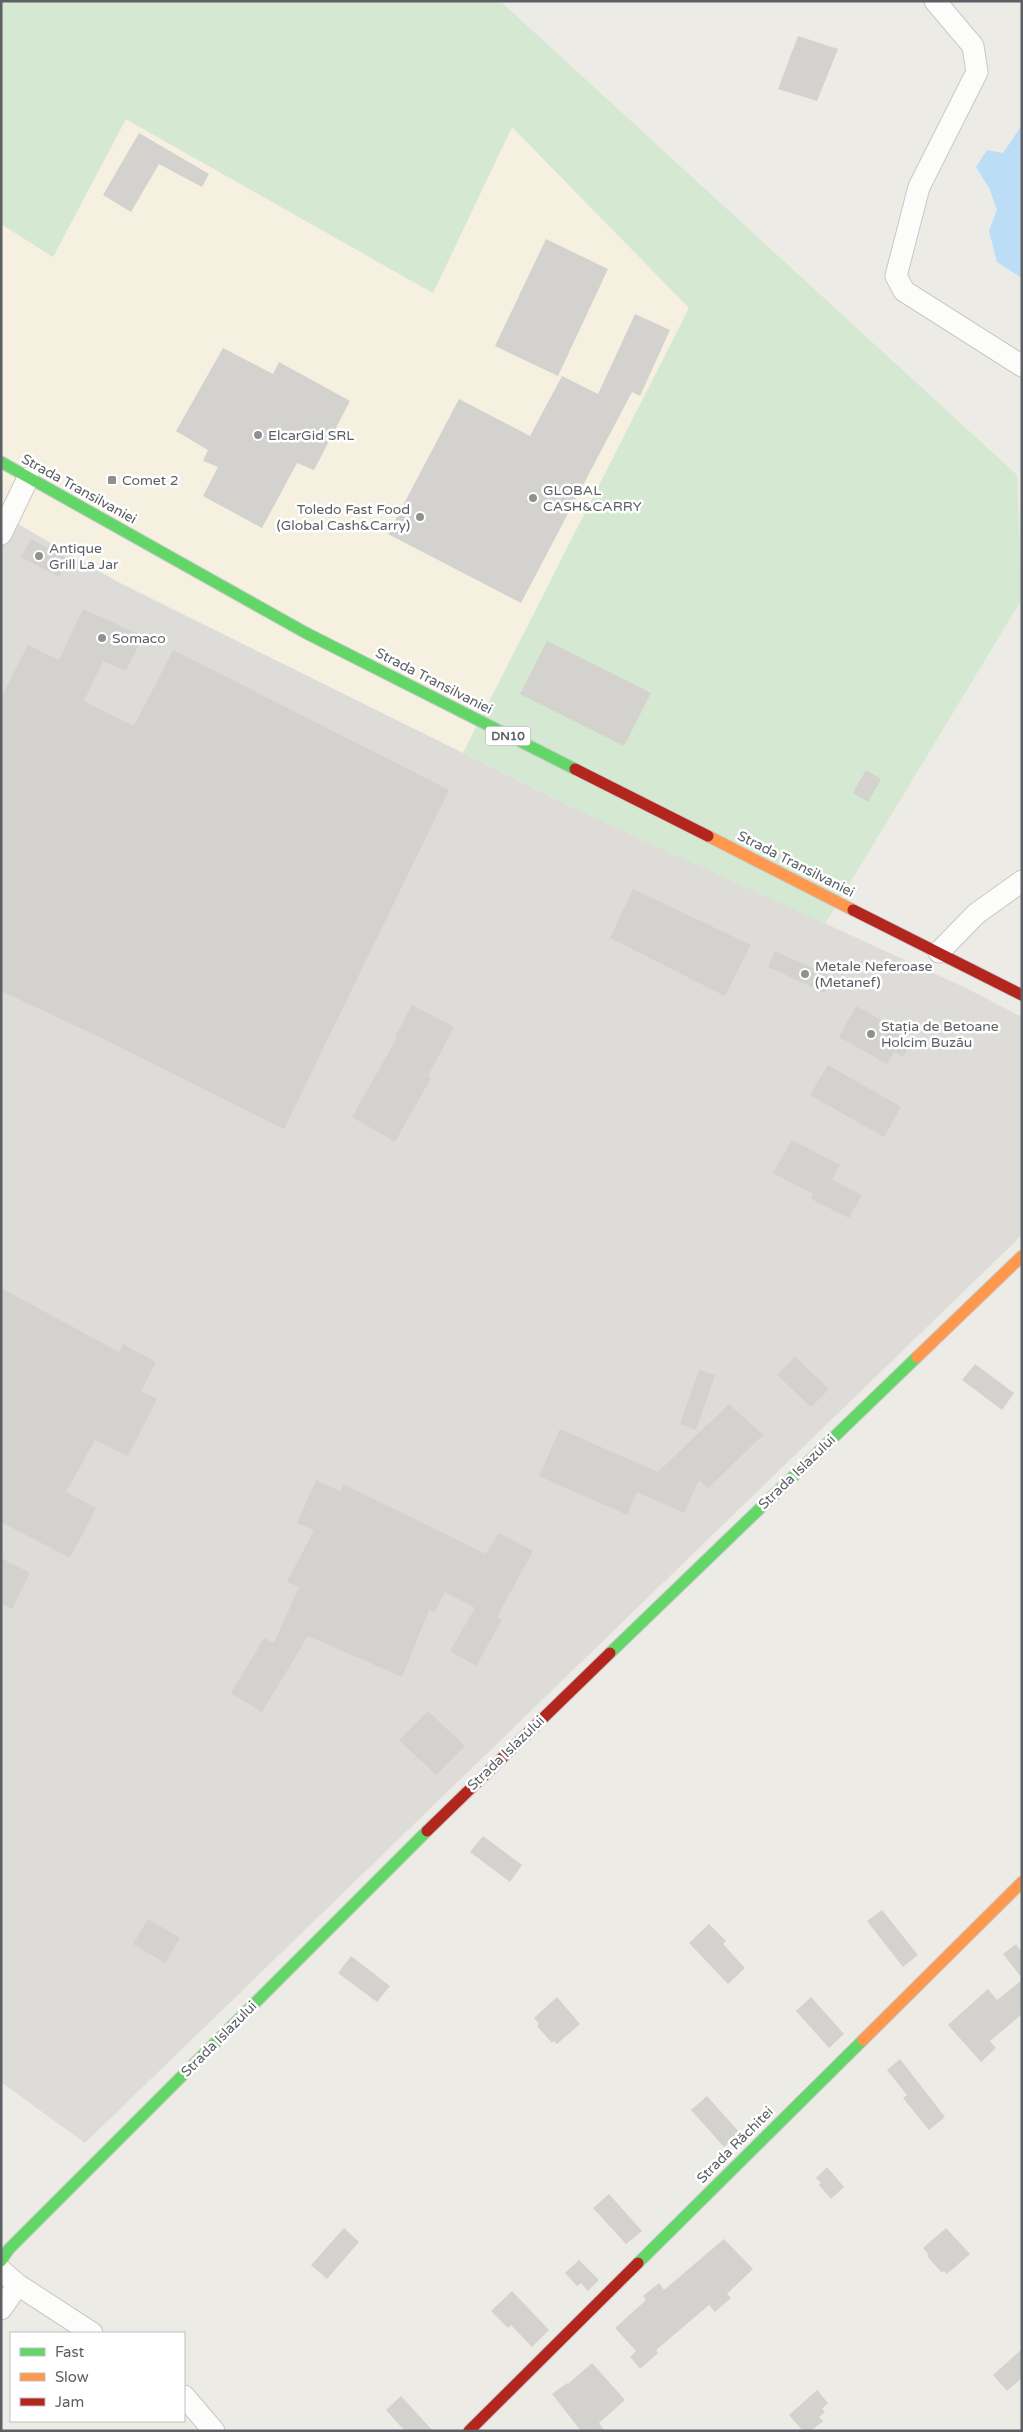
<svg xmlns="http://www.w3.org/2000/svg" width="1023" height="2432" viewBox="0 0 1023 2432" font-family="'Varela Round',sans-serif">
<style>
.commercial{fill:#f5f0e0}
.industrial{fill:#dddcd8}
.green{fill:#d5e8d2}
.water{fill:#bbdef6}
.building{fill:#d3d2cf}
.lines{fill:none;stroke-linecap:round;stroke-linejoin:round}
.street-casing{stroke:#c8c8c7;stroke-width:23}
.fast-casing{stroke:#c9c9c8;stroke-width:13}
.slow-casing{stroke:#c9c9c8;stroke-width:13}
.jam-casing{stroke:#c9c9c8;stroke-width:13}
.street{stroke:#fcfcfb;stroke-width:21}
.fast{stroke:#63d668;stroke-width:11}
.slow{stroke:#ff974d;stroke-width:11}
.jam{stroke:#b3261e;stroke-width:11}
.poi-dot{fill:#8e9192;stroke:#fff;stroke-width:2}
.labels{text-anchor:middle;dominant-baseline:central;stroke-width:5;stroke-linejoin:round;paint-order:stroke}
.shield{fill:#fff;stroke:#8d9093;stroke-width:1}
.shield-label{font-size:12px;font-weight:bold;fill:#5c6065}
.poi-label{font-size:14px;fill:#5c6065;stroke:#fff;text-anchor:start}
.street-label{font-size:14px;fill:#5c6065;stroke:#fff}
</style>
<rect width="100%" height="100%" fill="#ecebe6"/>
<!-- commercial -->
<path class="commercial" d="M 125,119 L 433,293 L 512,127 L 690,308 L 463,753 L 116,581 L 1,514 L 1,224 L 53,257 Z"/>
<!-- industrial -->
<path class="industrial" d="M 1,514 L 116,581 L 578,810 L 966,988 L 1022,1017 L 1022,1235 L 85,2143 L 1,2082 Z"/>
<!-- green -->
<path class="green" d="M 1,1 L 500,1 L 1017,475 L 1022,599 L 825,924 L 578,810 L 463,753 L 689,308 L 512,127 L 433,293 L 126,119 L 53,257 L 1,224 Z"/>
<!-- water -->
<path class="water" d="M 1022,125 L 1022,278 L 997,262 L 989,231 L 997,210 L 989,188 L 976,167 L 987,150 L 1003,153 Z"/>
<!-- building -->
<path class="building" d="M 798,36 L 838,49 L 817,101 L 778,89 Z
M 139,133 L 209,174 L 202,187 L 159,164 L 131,212 L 103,195 Z
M 546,239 L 608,269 L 558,376 L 495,346 Z
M 635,314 L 670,330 L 640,396 L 632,392 L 521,603 L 388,534 L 459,399 L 530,436 L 562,376 L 598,394 Z
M 223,348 L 273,374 L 279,362 L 350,401 L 314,470 L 297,463 L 262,528 L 203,496 L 218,467 L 203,461 L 208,450 L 176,431 Z
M 31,539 L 68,559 L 59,577 L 21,557 Z
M 83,609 L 143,636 L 126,671 L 103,661 L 84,701 L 134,726 L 173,650 L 449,790 L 284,1129 L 108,1041 L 1,991 L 1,698 L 28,645 L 59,660 Z
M 547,641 L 651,693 L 624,746 L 520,694 Z
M 866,770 L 881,779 L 868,802 L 853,793 Z
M 633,889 L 751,945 L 725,996 L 610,938 Z
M 775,951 L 832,977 L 825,993 L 768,967 Z
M 412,1005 L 454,1027 L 428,1076 L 431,1078 L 395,1142 L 352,1117 L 397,1038 L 395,1037 Z
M 856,1006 L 903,1032 L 901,1036 L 912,1042 L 903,1057 L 894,1052 L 887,1064 L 839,1037 Z
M 828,1065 L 901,1107 L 884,1137 L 810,1095 Z
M 792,1140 L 840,1165 L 832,1180 L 862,1195 L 849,1218 L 811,1199 L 813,1194 L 773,1173 Z
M 1,1288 L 119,1352 L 123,1344 L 156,1362 L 141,1391 L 157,1399 L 128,1456 L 95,1440 L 66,1492 L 96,1508 L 70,1558 L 1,1522 Z
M 795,1357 L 829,1389 L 811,1407 L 777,1375 Z
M 975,1364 L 1014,1393 L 1002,1410 L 962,1380 Z
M 699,1370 L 715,1375 L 696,1430 L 680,1424 Z
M 729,1404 L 763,1435 L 708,1488 L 699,1480 L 684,1513 L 637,1492 L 627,1515 L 539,1476 L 560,1429 L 658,1472 Z
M 316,1480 L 340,1491 L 343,1484 L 486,1554 L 499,1533 L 533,1551 L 497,1617 L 502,1620 L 476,1666 L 450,1651 L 475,1608 L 445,1592 L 435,1612 L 429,1610 L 402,1677 L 308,1636 L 262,1712 L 231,1693 L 264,1638 L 274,1643 L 299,1587 L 287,1582 L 314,1530 L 297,1523 Z
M 1,1558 L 30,1573 L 12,1609 L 1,1603 Z
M 428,1711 L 465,1746 L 436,1775 L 399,1740 Z
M 483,1836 L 522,1865 L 510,1882 L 470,1852 Z
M 882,1910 L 918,1955 L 903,1967 L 867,1921 Z
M 148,1919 L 180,1938 L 165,1963 L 133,1944 Z
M 709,1924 L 726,1941 L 723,1944 L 745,1968 L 728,1984 L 689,1943 Z
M 1016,1944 L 1022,1952 L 1022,1978 L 1003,1954 Z
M 351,1956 L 390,1986 L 377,2002 L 338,1973 Z
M 1022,1980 L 1022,2014 L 990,2041 L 996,2048 L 981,2062 L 948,2025 L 988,1989 L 997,2000 Z
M 557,1997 L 580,2024 L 557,2044 L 554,2041 L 552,2043 L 537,2026 L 539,2024 L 534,2018 Z
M 811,1997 L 844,2034 L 829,2048 L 796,2011 Z
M 900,2059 L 945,2117 L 929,2130 L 903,2098 L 907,2095 L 887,2070 Z
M 707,2096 L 740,2133 L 724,2147 L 691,2110 Z
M 827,2167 L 844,2187 L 831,2199 L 819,2185 L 821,2183 L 816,2178 Z
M 609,2194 L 642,2231 L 626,2244 L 593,2208 Z
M 344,2228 L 359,2242 L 327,2279 L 311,2265 Z
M 946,2228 L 970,2254 L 947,2274 L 944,2271 L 942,2273 L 927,2256 L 929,2255 L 923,2248 Z
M 724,2239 L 753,2269 L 727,2294 L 731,2298 L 715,2312 L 709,2305 L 656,2350 L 658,2353 L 640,2369 L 630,2357 L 636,2351 L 615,2328 L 646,2300 L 643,2296 L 659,2283 L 664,2290 Z
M 579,2260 L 599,2280 L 588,2291 L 581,2283 L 577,2286 L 565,2273 Z
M 512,2291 L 549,2330 L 532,2347 L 511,2325 L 508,2328 L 491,2311 Z
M 1022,2349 L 1022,2378 L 1007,2391 L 993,2375 Z
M 592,2363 L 625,2400 L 599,2423 L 605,2431 L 581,2431 L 552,2394 L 567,2383 L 568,2384 Z
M 817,2390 L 828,2403 L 822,2409 L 825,2412 L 819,2417 L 823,2421 L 811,2431 L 803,2431 L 789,2415 Z
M 401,2396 L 433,2431 L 405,2431 L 386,2410 Z"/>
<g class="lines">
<!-- street casing -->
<g class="street-casing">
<path id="street" d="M 935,1 L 973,46 L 977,72 L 919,187 L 896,276 L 904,291 L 1022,366
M 1,534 L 28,478
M 939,952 L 976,914 L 1022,881
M 1,2270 L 18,2285 L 92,2333
M 1,2309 L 18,2285
M 184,2396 L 214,2431"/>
</g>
<!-- fast casing -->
<g class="fast-casing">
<path id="fast" d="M 1,462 L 306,633 L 575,769
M 610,1653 L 917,1357
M 1,2261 L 9,2249 L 427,1831
M 638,2263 L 863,2040"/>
</g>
<!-- slow casing -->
<g class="slow-casing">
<path id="slow" d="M 708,836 L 853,910
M 917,1357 L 1022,1256
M 863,2040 L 1022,1882"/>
</g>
<!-- jam casing -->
<g class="jam-casing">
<path id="jam" d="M 575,769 L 708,836
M 853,910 L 1022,995
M 427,1831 L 610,1653
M 469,2431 L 638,2263"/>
</g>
<!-- street -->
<use href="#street" class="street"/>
<!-- fast -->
<use href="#fast" class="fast"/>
<!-- slow -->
<use href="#slow" class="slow"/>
<!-- jam -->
<use href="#jam" class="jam"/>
</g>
<!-- markers -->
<g class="poi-dot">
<circle cx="258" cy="435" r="5"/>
<rect x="107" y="475" width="10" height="10" rx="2.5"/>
<circle cx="533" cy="498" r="5"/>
<circle cx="420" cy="517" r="5"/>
<circle cx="39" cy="556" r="5"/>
<circle cx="102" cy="638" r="5"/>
<circle cx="805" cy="974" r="5"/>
<circle cx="871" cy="1034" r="5"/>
</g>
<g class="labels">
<!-- shield labels -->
<rect class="shield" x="485.5" y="726.5" width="45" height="19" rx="4"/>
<g class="shield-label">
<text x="508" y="736">DN10</text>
</g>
<!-- poi labels -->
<g class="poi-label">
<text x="268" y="435">ElcarGid SRL</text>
<text x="122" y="480">Comet 2</text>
<text x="543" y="490">GLOBAL<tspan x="543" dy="16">CASH&amp;CARRY</tspan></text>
<text x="410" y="509" text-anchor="end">Toledo Fast Food<tspan x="410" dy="16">(Global Cash&amp;Carry)</tspan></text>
<text x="49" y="548">Antique<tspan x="49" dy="16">Grill La Jar</tspan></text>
<text x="112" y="638">Somaco</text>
<text x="815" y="966">Metale Neferoase<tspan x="815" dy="16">(Metanef)</tspan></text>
<text x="881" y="1026">Stația de Betoane<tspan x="881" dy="16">Holcim Buzău</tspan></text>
</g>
<!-- street labels -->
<g class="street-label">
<text transform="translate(79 489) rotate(29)">Strada Transilvaniei</text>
<text transform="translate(434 681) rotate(27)">Strada Transilvaniei</text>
<text transform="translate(796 864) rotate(27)">Strada Transilvaniei</text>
<text transform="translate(797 1472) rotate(-44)">Strada Islazului</text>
<text transform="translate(506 1753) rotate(-44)">Strada Islazului</text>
<text transform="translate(219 2039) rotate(-45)">Strada Islazului</text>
<text transform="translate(735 2145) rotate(-45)">Strada Răchitei</text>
</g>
</g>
<!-- border -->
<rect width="1023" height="2432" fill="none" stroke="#5c6065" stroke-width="5"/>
<!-- legend -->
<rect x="10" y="2332" width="175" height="90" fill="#ffffff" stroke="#bebfc1"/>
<rect x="20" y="2348" width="25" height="8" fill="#63d668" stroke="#bebfc1"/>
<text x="55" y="2357" font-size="15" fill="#5c6065">Fast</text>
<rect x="20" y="2373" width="25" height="8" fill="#ff974d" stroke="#bebfc1"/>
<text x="55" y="2382" font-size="15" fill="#5c6065">Slow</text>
<rect x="20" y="2398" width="25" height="8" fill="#b3261e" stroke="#bebfc1"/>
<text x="55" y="2407" font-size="15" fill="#5c6065">Jam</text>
</svg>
